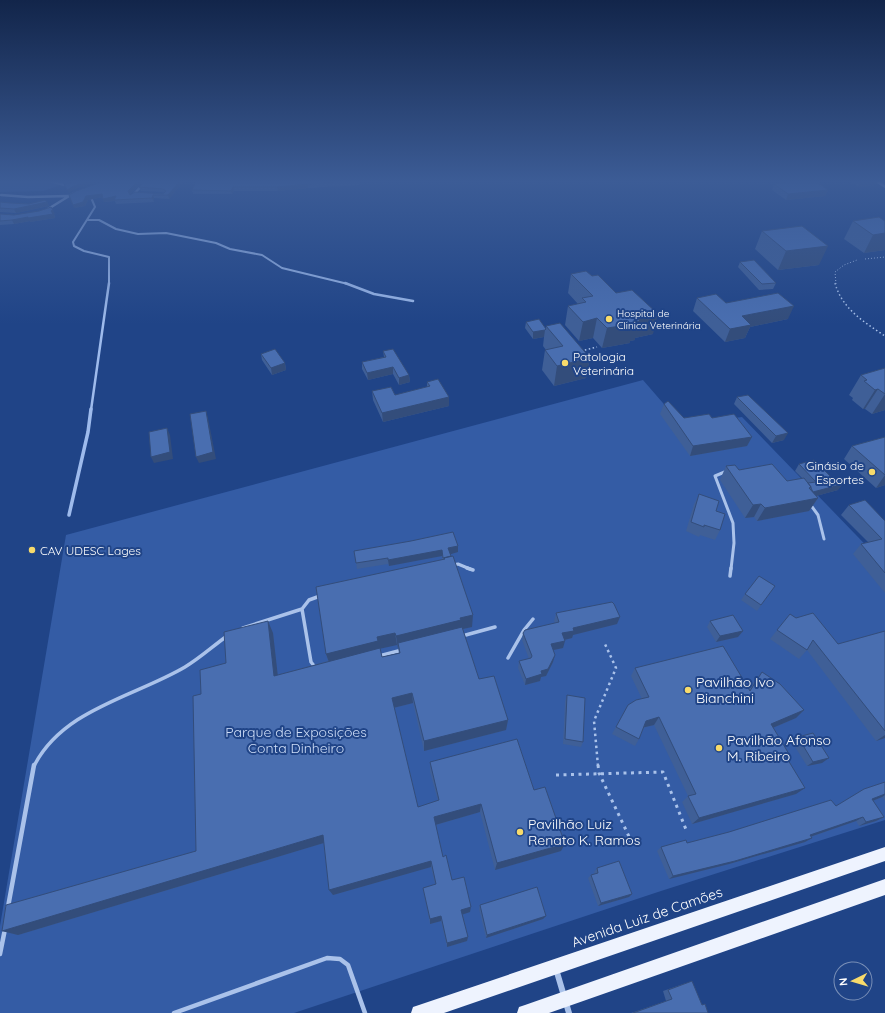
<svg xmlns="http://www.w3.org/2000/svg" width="885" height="1013" viewBox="0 0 885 1013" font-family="Quicksand,sans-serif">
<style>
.green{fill:#345ca5}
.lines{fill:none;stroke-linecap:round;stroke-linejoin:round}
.stream-far2{stroke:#9ebbec;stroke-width:2}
.stream-far1{stroke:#9ebbec;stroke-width:2.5}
.stream{stroke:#9ebbec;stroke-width:3.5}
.path-far3{stroke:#aac2ea;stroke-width:1;stroke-dasharray:1 2;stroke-linecap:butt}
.path-far2{stroke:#aac2ea;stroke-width:1.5;stroke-dasharray:1.5 2.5;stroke-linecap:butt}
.path-far1{stroke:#aac2ea;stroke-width:2.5;stroke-dasharray:2.5 3.5;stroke-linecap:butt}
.path{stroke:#aac2ea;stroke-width:3;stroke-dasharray:3 4.5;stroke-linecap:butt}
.lane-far2{stroke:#aac2ea;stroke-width:3}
.lane-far1{stroke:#aac2ea;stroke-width:3.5}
.lane{stroke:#aac2ea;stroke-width:4.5}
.street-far1{stroke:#aac2ea;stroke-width:2.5}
.street{stroke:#aac2ea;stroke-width:6}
.secondary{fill:#d6e1f8;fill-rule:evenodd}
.primary{fill:#eef3fe;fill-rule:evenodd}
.wall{fill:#3f5f97;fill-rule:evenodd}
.shaded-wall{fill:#334d7b}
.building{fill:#496eb0;stroke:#334d7b}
.poi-dot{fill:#f8db6b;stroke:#204487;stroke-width:1.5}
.labels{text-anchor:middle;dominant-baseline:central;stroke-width:4;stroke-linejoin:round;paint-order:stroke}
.far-poi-label{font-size:10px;fill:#fff;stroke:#204487;text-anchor:start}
.poi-label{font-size:12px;fill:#fff;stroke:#204487;text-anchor:start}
.near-poi-label{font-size:14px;fill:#fff;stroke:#204487;text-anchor:start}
.near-park-label{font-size:14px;fill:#cfdef8;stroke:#204487}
.near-street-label{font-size:14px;fill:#fff;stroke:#204487}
</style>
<rect width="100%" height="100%" fill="#204487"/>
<!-- green -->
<path class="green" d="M 0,182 L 69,182 L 43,191 L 0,192 Z
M 643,380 L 682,425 L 742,417 L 885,565 L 885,820 L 661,891 L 294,1013 L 0,1013 L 0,926 L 66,535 Z"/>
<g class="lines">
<!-- stream-far2 -->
<path class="stream-far2" d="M 52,182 L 68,186
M 90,195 L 95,207 L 73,242 L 74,246 L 84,251 L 109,257 L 109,284
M 88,220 L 99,220 L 116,229 L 138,234 L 166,233 L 216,243 L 230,249 L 262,255 L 282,268 L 348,284"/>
<!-- stream-far1 -->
<path class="stream-far1" d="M 345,283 L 374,294 L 413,301
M 91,410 L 109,283"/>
<!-- stream -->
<path class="stream" d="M 69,515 L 88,432 L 91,409"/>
<!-- path-far3 -->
<path class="path-far3" d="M 865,259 L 885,257
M 836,284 L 835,272 L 844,265 L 857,260"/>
<!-- path-far2 -->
<path class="path-far2" d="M 835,283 C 842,309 864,322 885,336
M 581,351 L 597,347"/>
<!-- path-far1 -->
<path class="path-far1" d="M 598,766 L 594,721 L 616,668 L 605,644"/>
<!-- path -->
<path class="path" d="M 598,765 L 599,773 L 633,845
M 556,775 L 663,772 L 687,832"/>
<!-- lane-far2 -->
<path class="lane-far2" d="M 727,471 L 715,476 L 733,523 L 734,543 L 731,569
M 810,504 L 818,515 L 824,539
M 452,565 L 458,564 L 470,569"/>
<!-- lane-far1 -->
<path class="lane-far1" d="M 467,568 L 473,570
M 730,576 L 731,568
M 243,628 L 302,609
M 462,636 L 495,627
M 379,656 L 402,650
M 508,658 L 524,630 L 533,619
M 315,667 L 311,662 L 302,609 L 309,600 L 320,596
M 34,766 C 63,709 134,697 185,667 C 200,658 213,646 227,636"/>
<!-- lane -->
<path class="lane" d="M 8,907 L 34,765
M 0,954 L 5,929
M 174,1013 L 327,958 L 340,959 L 348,965 L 365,1013"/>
<!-- street-far1 -->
<path class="street-far1" d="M 1,195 L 28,197 L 68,196
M 133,195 L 145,182
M 48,209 L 74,193"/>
<!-- street -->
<path class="street" d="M 556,969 L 569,1013"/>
<!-- secondary -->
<path class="secondary" d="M 875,182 L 881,182 L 885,185 L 885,188 Z"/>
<!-- primary -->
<path class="primary" d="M 885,847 L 885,861 L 444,1013 L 411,1013 L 413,1007 L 419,1005 Z
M 885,879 L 885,895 L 549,1013 L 517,1013 L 519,1007 L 525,1005 Z"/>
</g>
<!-- wall -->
<path class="wall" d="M 102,182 L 142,182 L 130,194 L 130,195 L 163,194 L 164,192 L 141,191 L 139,187 L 183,182 L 169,199 L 154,198 L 154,202 L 116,204 L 115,201 L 104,202 L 103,197 L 88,200 L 85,206 L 74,208 Z
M 196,182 L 360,182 L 360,185 L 308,188 L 278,191 L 234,191 L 232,194 L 193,194 L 192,190 Z
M 779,182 L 817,182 L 828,190 L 825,196 L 786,200 L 772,190 L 774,184 L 779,183 Z
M 851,182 L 877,182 L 876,185 L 858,187 Z
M 0,202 L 10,203 L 29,204 L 47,202 L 49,206 L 16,213 L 0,212 Z
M 0,214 L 14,215 L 55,214 L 54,214 L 55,218 L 30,222 L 30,221 L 14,224 L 0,225 Z
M 853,221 L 885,221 L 885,250 L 864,253 L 844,239 Z
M 762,231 L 819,265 L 778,270 L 755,249 Z
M 740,262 L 776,283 L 773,289 L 759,290 L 738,267 Z
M 571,274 L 653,334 L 635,338 L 635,340 L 630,341 L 630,343 L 602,348 L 593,338 L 579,341 L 565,325 L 568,306 L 578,304 L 568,293 Z
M 697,298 L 726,303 L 788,319 L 750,327 L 745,338 L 725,342 L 693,311 Z
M 526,322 L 546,329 L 546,326 L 590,358 L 586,378 L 554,386 L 542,370 L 545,350 L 546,350 L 543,346 L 544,337 L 533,339 L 525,328 Z
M 383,351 L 409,375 L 410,382 L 399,385 L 393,374 L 368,380 L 362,369 L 362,362 L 384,357 Z
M 261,354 L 285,363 L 286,370 L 272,375 L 262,360 Z
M 885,368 L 885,410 L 872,414 L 865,409 L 863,409 L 852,400 L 853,398 L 849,395 L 861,375 Z
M 427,382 L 449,397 L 449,406 L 383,422 L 373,400 L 372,391 L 395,395 L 427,387 Z
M 737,397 L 784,440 L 772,443 L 734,404 Z
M 664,404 L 684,418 L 712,418 L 752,437 L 747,446 L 690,456 L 660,414 Z
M 885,437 L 885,485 L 876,488 L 844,459 L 852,446 Z
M 799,464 L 838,490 L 816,496 L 818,498 L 809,511 L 757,521 L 754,517 L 745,518 L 720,480 L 726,466 L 787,481 L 802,478 L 795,471 Z
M 699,494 L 716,511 L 720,530 L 715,540 L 700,535 L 699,537 L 686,531 L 694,504 Z
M 849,505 L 885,521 L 885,593 L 853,554 L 861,544 L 868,542 L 841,515 Z
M 458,546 L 458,552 L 450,554 L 472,627 L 463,629 L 479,679 L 508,720 L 506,730 L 424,751 L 413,703 L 394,708 L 418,807 L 438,801 L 430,772 L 430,762 L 534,790 L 561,851 L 495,870 L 480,812 L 436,825 L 443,857 L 452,880 L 470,912 L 463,914 L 468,937 L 467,941 L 447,947 L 441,921 L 430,924 L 423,888 L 435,884 L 431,867 L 333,895 L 324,843 L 18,935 L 2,931 L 196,851 L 201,694 L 226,663 L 273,633 L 277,675 L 328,661 L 326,654 L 442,560 L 442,556 L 389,566 L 388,564 L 357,569 L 354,551 ZM 397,645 L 398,648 L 399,653 L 382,657 L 380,648 Z
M 775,586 L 757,611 L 741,600 L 745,594 Z
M 556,613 L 620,617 L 617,624 L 573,635 L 572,638 L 564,640 L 563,648 L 553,650 L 553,662 L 546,676 L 541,677 L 540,681 L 525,685 L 518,668 L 519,661 L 529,659 L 522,640 L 523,633 L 555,623 L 554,621 Z
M 790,614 L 838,644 L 885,631 L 885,738 L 876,741 L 807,650 L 799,659 L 770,639 Z
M 710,621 L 743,631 L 738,637 L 716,642 L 707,627 Z
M 635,668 L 749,689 L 755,680 L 762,672 L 804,710 L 796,718 L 773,728 L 789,754 L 786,756 L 796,794 L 692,824 L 682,802 L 688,796 L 654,725 L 643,728 L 639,739 L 635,746 L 612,734 L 628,705 L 642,699 L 631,676 Z
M 567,695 L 583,742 L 581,747 L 563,744 L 565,701 Z
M 798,737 L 822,763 L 807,766 L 792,742 Z
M 885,782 L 885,801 L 882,797 L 873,801 L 884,817 L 876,821 L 859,826 L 856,821 L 811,837 L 812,838 L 805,842 L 729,864 L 669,879 L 657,851 L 661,847 L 687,843 L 836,806 Z
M 597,868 L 632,894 L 629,897 L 598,906 L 588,878 L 591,875 L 595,873 L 594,872 Z
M 480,905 L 546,916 L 543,919 L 486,938 L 479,909 Z
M 686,983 L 702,1005 L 705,1004 L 708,1013 L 631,1013 L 666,1001 L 663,991 Z"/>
<!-- shaded-wall -->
<path class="shaded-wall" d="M 85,182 L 98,182 L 75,189 L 69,193 L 67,190 L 74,186 Z
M 137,182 L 142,182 L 129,195 L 128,191 Z
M 179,182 L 183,182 L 169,199 L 168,195 Z
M 860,182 L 877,182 L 876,185 L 858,187 Z
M 308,184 L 308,188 L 278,191 L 277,187 Z
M 233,187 L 234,191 L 232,194 L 231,191 Z
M 828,190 L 825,196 L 786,200 L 788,194 Z
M 102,194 L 103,197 L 88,200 L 85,206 L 74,208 L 73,205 L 86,196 Z
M 153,195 L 154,198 L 154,202 L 152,198 Z
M 116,196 L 118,200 L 104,202 L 103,199 Z
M 47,202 L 49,206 L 16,213 L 14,209 Z
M 53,210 L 55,214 L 54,214 L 55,218 L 30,222 L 30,221 L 14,224 L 12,220 L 28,217 Z
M 885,233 L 885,250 L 864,253 L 873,235 Z
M 828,246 L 819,265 L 778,270 L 786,251 Z
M 794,306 L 788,319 L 750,327 L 745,338 L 725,342 L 730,329 L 742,316 Z
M 658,314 L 653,334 L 635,338 L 635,340 L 630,341 L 630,343 L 602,348 L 607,328 L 633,322 L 638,319 Z
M 597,318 L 593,338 L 579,341 L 583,322 Z
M 545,330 L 544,337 L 533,339 L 533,332 Z
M 590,358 L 586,378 L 554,386 L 557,366 Z
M 285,363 L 286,370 L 272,375 L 271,368 Z
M 393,367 L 393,374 L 368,380 L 367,373 Z
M 409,375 L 410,382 L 399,385 L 399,378 Z
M 878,389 L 865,409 L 863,409 L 875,390 Z
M 885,394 L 885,410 L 872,414 Z
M 449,397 L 449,406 L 383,422 L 382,413 Z
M 206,411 L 208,418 L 216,459 L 199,463 L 196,457 Z
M 167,428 L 170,435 L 173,459 L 154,463 L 151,457 Z
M 788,433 L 784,440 L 772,443 L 776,436 Z
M 752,437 L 747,446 L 690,456 L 693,446 Z
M 885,475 L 885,485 L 876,488 Z
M 843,484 L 838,490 L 809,498 L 813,492 Z
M 818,498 L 809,511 L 757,521 L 765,508 Z
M 761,504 L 754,517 L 745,518 L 753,505 Z
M 458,546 L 458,552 L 448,555 L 448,548 Z
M 442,550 L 442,556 L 389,566 L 388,560 Z
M 473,615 L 472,627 L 398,643 L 398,648 L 396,636 L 460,618 Z
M 620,617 L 617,624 L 573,635 L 572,638 L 560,641 L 562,633 L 573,628 Z
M 268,621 L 273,633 L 279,686 L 274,676 Z
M 743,631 L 738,637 L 716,642 L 720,636 Z
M 395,633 L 397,645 L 379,649 L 330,665 L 326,654 L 377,637 Z
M 565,641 L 563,648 L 549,651 L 551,644 Z
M 555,655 L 553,662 L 546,676 L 541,677 L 540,681 L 525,685 L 526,679 L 541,671 Z
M 412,693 L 413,703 L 393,708 L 392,698 Z
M 804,710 L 796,718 L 763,732 L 771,724 Z
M 659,717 L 654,725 L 641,728 L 646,721 Z
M 508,720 L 506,730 L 424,751 L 424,741 Z
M 885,735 L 885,738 L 876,741 Z
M 829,758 L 822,763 L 807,766 L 813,762 Z
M 805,788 L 796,794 L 692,824 L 699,818 Z
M 885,794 L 885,795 L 882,797 L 865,804 L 872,799 Z
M 481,804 L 480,812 L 435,825 L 434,817 Z
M 863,817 L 856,821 L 804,839 L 810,835 Z
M 884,817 L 876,821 L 859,826 L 866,822 Z
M 323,835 L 327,842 L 18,935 L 2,931 Z
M 812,838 L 805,842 L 729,864 L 669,879 L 673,876 Z
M 565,844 L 561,851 L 495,870 L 497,863 Z
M 431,861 L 431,867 L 333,895 L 329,890 Z
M 632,894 L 629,897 L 598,906 L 601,903 Z
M 471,907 L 470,912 L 461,915 L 461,910 Z
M 441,916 L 441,921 L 430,924 L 430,919 Z
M 546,916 L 543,919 L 486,938 L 487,935 Z
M 468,937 L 467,941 L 447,947 L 447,943 Z"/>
<!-- building -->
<path class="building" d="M 74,182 L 85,182 L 74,186 L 67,190 L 64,184 Z
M 102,182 L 137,182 L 128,191 L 130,195 L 135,192 L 163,194 L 166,191 L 163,189 L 139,187 L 144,182 L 179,182 L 168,195 L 153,195 L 152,198 L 114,200 L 116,196 L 103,199 L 102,194 L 86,196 L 83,202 L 73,205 L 69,195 L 76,191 Z
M 196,182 L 335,182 L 308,184 L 277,187 L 233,187 L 231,191 L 192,190 Z
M 787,182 L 817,182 L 828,190 L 788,194 L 774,184 Z
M 45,200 L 47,202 L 14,209 L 0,208 L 0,202 L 10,203 L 29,204 Z
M 51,207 L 53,210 L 51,211 L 53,214 L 28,218 L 28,217 L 12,220 L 0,221 L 0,214 L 14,215 L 39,211 Z
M 879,217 L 885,221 L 885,233 L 873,235 L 853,221 Z
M 802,226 L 828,246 L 786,251 L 762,231 Z
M 754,260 L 776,283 L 762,284 L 740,262 Z
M 586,271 L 592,276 L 598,275 L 616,293 L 632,290 L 658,314 L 638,319 L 640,321 L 633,322 L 635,324 L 607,328 L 597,318 L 583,322 L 568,306 L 586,302 L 582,298 L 593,296 L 571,274 Z
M 778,293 L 794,306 L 742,316 L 751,325 L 730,329 L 697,298 L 716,294 L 726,303 Z
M 539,319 L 546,329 L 545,330 L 533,332 L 526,322 Z
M 560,323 L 590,358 L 557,366 L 545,350 L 563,346 L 546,326 Z
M 275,349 L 285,363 L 271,368 L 261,354 Z
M 393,349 L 409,375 L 399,378 L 393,367 L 367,373 L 362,362 L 386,357 L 383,351 Z
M 885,368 L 885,394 L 878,389 L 875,390 L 864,381 L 867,380 L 861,375 Z
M 438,379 L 449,397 L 382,413 L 372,391 L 391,387 L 395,395 L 430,386 L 427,382 Z
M 748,395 L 788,433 L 776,436 L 737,397 Z
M 668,401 L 684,418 L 709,414 L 712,418 L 734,414 L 752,437 L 693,446 L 664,404 Z
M 206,411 L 213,452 L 196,457 L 190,414 Z
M 167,428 L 170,452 L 151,457 L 149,432 Z
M 885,437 L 885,475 L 852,446 Z
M 814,460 L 832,478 L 841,477 L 843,484 L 813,492 L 811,488 L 811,487 L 808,483 L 816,482 L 799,464 Z
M 772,464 L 787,481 L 804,478 L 811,487 L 809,488 L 818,498 L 765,508 L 761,504 L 753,505 L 726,466 L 735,465 L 739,470 Z
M 699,494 L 719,501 L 716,511 L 725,514 L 720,530 L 704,525 L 704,527 L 691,522 Z
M 865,500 L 885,521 L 885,573 L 861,544 L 882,539 L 849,505 Z
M 453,532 L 458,546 L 448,548 L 451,556 L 443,558 L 442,550 L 388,560 L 388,558 L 356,563 L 354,551 L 411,541 Z
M 453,556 L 473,615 L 460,618 L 461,620 L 396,636 L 395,633 L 377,637 L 378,641 L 326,654 L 316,587 L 445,559 L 444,558 Z
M 759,576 L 775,586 L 761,605 L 745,594 Z
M 612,602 L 614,604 L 620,617 L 573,628 L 574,631 L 562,633 L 565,641 L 551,644 L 555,655 L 548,669 L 541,671 L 542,674 L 526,679 L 519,661 L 531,658 L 532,656 L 523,633 L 525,630 L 559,622 L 556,613 Z
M 813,613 L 838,644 L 885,631 L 885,731 L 813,640 L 807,650 L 777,630 L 790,614 L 796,618 Z
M 733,615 L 743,631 L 720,636 L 710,621 Z
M 268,621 L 274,676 L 380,648 L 382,657 L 400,653 L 398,643 L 462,627 L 479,679 L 494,676 L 508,720 L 424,741 L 412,693 L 392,698 L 418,807 L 439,800 L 430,762 L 517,739 L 534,790 L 545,787 L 565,844 L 497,863 L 481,804 L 434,817 L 443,857 L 446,855 L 452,880 L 464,877 L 471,907 L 461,910 L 468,937 L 447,943 L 441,916 L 430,919 L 423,888 L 436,884 L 431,861 L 329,890 L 323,835 L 2,931 L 6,905 L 196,851 L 193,696 L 201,694 L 200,670 L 226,663 L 224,632 Z
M 723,646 L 750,691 L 762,672 L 780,684 L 804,710 L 771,724 L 789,754 L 785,755 L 805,788 L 699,818 L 688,796 L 696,794 L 659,717 L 646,721 L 639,739 L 616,727 L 628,705 L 636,700 L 649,697 L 635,668 Z
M 567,695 L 585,698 L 583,742 L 565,739 Z
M 813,733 L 829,758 L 813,762 L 798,737 Z
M 885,782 L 885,794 L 872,799 L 884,817 L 866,822 L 863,817 L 810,835 L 812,838 L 735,861 L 673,876 L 661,847 L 686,840 L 687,843 L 729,832 L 831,800 L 836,806 L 864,789 Z
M 619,861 L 632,894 L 601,903 L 591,875 L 598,873 L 597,868 Z
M 537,887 L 546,916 L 487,935 L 480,905 Z
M 692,981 L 702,1005 L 705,1004 L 708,1013 L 633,1013 L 672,999 L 668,990 Z"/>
<!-- sky -->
<linearGradient id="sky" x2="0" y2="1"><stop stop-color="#12254a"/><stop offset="0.56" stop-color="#3c5c96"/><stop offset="1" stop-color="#3c5c96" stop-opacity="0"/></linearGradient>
<rect width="885" height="324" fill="url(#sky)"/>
<!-- markers -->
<g class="poi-dot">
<circle cx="609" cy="319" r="4"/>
<circle cx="565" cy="363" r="4"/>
<circle cx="872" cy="472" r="4"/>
<circle cx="32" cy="550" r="4"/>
<circle cx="688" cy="690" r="4"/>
<circle cx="719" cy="748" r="4"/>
<circle cx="520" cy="832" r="4"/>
</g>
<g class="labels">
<!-- far-poi labels -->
<g class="far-poi-label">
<text x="617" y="313">Hospital de<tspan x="617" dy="12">Clinica Veterinária</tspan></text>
</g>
<!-- poi labels -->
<g class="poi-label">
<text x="573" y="356">Patologia<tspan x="573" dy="14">Veterinária</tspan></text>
<text x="864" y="465" text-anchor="end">Ginásio de<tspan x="864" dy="14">Esportes</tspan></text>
<text x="40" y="550">CAV UDESC Lages</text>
</g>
<!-- near-poi labels -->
<g class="near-poi-label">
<text x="696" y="682">Pavilhão Ivo<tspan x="696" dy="16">Bianchini</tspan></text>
<text x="727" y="740">Pavilhão Afonso<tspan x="727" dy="16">M. Ribeiro</tspan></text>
<text x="528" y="824">Pavilhão Luiz<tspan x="528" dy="16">Renato K. Ramos</tspan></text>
</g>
<!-- near-park labels -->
<g class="near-park-label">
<text x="296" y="732">Parque de Exposições<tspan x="296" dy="16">Conta Dinheiro</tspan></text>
</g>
<!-- near-street labels -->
<g class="near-street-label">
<text transform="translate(647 917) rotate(-19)">Avenida Luiz de Camões</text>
</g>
</g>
<!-- north arrow -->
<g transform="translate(853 981) rotate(265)"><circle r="19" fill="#204487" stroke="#798fb7"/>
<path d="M0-3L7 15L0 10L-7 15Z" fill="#f8db6b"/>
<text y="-6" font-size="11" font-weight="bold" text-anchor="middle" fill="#ffffff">N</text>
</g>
</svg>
